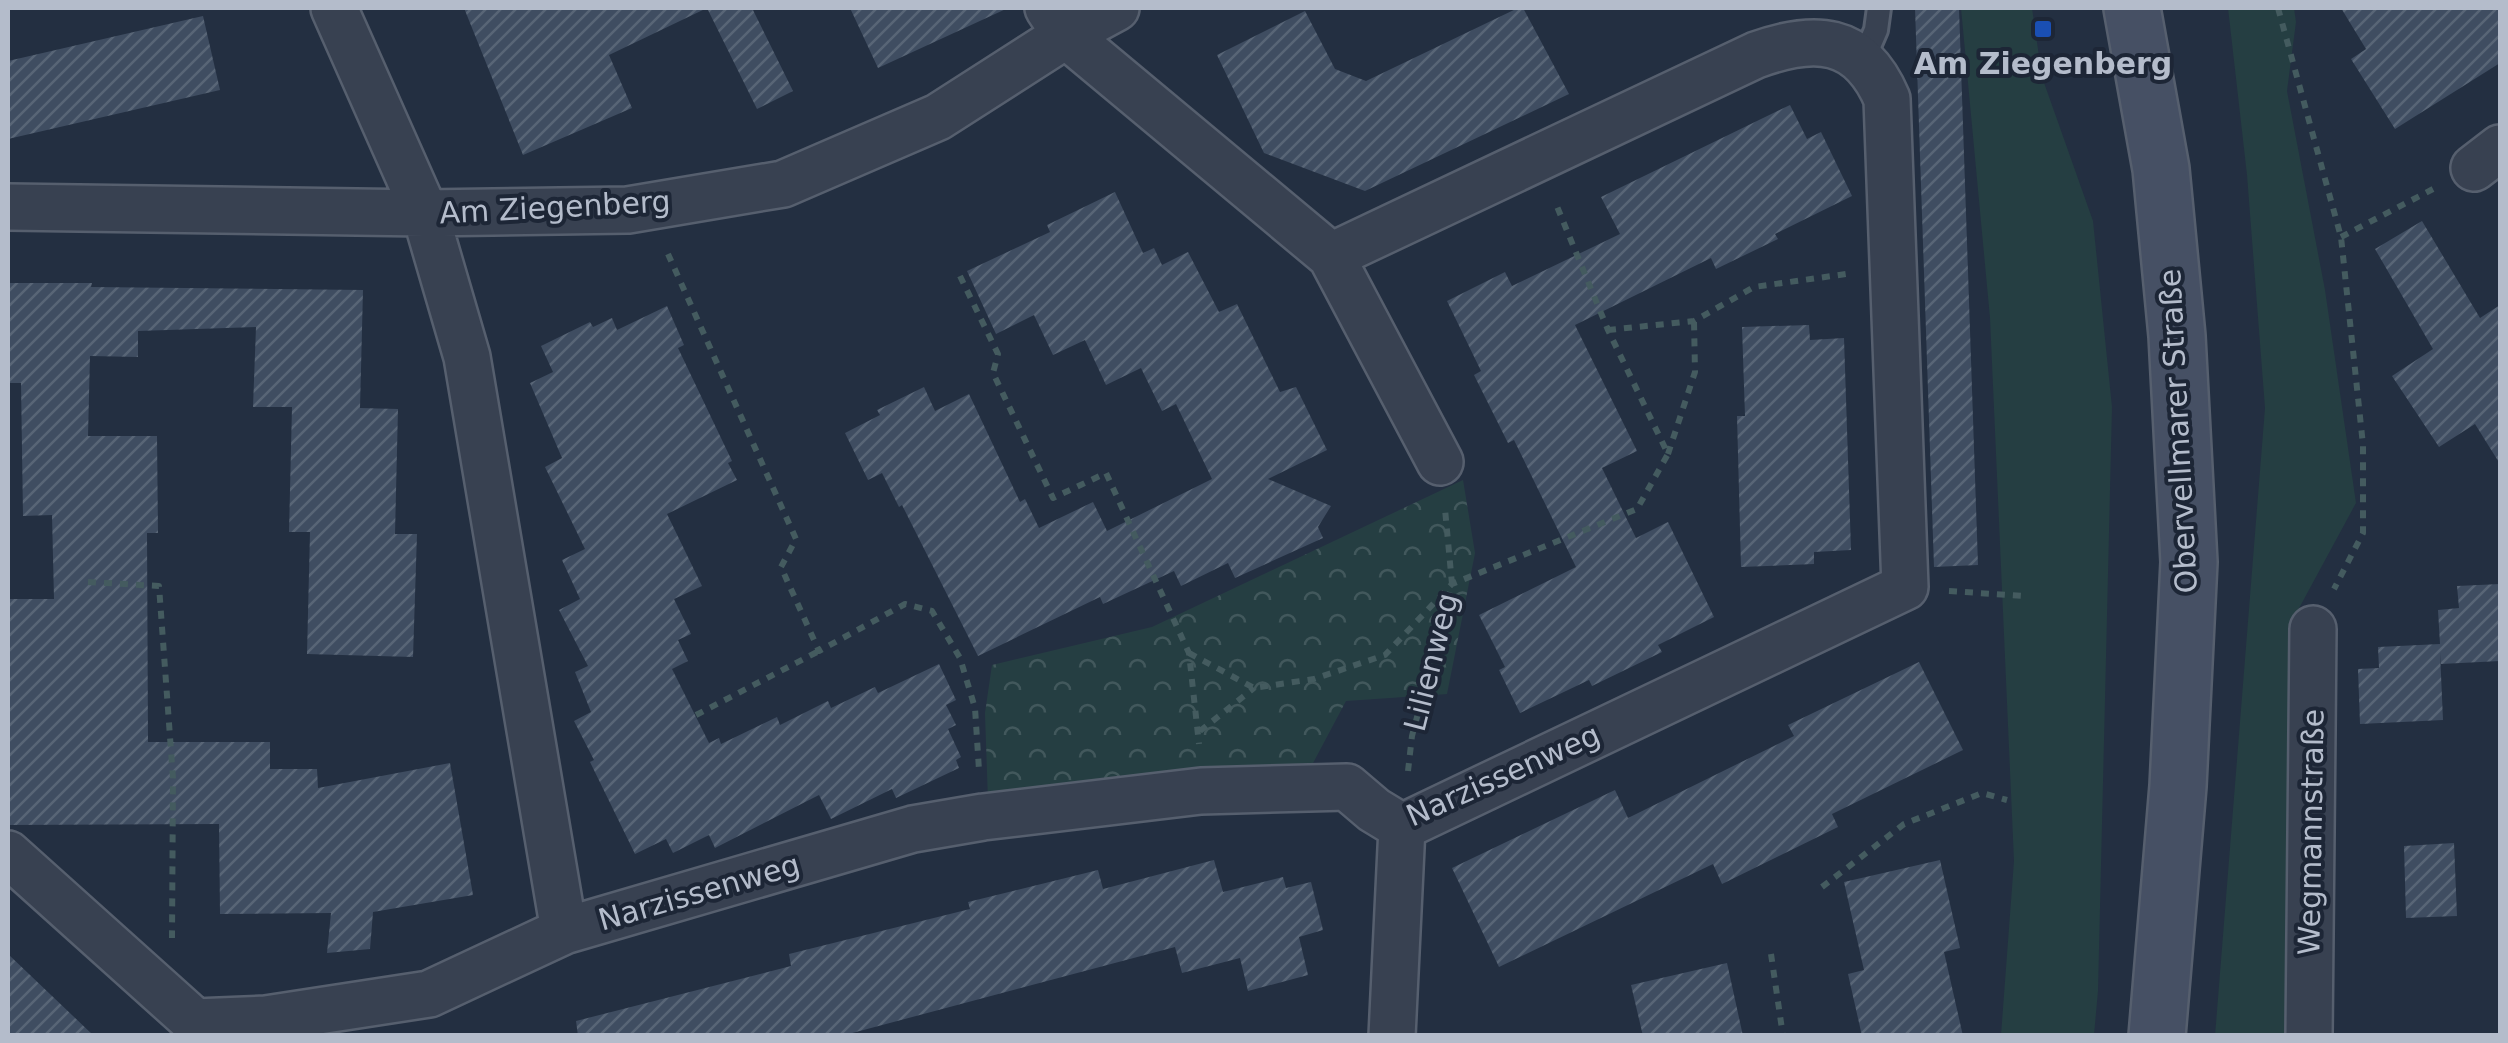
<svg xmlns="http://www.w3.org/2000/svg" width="2508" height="1043" viewBox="0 0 2508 1043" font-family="'DejaVu Sans',sans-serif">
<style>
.grass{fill:#253e42}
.park{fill:url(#park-crowns)}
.building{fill:url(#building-hatch)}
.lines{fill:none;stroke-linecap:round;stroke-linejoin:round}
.lane-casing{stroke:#565f6e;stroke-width:28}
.street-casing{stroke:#565f6e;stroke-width:50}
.secondary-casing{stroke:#565f6e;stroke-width:60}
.path{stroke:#445b5f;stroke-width:6;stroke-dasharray:8 8;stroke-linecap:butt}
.lane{stroke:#384151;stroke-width:22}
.street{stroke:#384151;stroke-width:45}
.secondary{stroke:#465064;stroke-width:55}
.transit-dot{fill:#1a4fb4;stroke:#1d2636;stroke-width:4}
.labels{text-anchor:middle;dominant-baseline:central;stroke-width:8;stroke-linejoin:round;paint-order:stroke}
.poi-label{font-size:30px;font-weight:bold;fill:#b4bccb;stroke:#1d2636}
.street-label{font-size:30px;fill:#b4bccb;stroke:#1d2636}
</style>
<defs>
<pattern id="park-crowns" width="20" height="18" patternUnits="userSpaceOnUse" patternTransform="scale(2.5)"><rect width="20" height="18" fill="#253e42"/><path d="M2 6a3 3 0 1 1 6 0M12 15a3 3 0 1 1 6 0" fill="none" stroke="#42585c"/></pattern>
<pattern id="building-hatch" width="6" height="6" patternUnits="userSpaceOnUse" patternTransform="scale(2.5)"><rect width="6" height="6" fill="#3f4d61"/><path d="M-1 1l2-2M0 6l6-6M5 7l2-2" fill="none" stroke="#586576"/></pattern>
</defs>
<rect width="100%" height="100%" fill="#232f41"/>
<!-- grass -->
<path class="grass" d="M 1961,8 L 2032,8 L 2042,77 L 2093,221 L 2112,407 L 2098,991 L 2094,1035 L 2001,1035 L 2014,861 L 1990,318 Z
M 2228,8 L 2294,8 L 2296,22 L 2287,91 L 2325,290 L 2356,503 L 2297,612 L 2295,1035 L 2215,1036 L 2265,408 L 2247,175 Z"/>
<!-- park -->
<path class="park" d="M 1463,480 L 1475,553 L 1447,694 L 1346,701 L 1313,763 L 1242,776 L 988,800 L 985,713 L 992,665 L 1152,627 Z"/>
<!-- building -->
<path class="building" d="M 464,8 L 707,8 L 609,55 L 632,108 L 523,155 Z
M 707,8 L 752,8 L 793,91 L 757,109 Z
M 850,8 L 1008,8 L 878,68 Z
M 1518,8 L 1523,8 L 1569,94 L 1365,191 L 1264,153 L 1217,55 L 1305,11 L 1335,69 L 1366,81 Z
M 1915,8 L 1959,8 L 1978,565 L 1934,567 Z
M 2341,8 L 2500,8 L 2500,63 L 2395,129 L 2351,59 L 2366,49 Z
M 203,16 L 220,90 L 8,139 L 8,61 Z
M 1790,105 L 1807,139 L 1821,132 L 1852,196 L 1775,234 L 1778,239 L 1716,269 L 1711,258 L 1575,325 L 1637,451 L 1602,468 L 1636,538 L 1668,522 L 1714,617 L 1658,645 L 1662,652 L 1592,686 L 1589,680 L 1520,713 L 1499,670 L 1505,667 L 1479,615 L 1576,567 L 1514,440 L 1508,443 L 1474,375 L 1481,371 L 1447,301 L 1505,272 L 1512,286 L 1620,234 L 1601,197 Z
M 1115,192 L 1143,253 L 1154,248 L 1162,265 L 1188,252 L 1219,312 L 1237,304 L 1280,392 L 1296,387 L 1327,450 L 1268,479 L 1331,506 L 1318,527 L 1323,538 L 1235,578 L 1228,563 L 1181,586 L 1174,571 L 1103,604 L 1100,597 L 978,656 L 902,505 L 899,507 L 882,473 L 868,480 L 845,433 L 880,415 L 877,410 L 924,387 L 935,411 L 969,394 L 1020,502 L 1025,499 L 1039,528 L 1093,502 L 1107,531 L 1212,479 L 1176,404 L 1162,411 L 1141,368 L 1106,385 L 1085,340 L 1053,355 L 1034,315 L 996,334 L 967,271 L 1050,232 L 1047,225 Z
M 2422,221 L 2480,318 L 2500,305 L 2500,464 L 2475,424 L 2439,447 L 2392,376 L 2433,349 L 2375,249 Z
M 8,283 L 92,283 L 91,287 L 363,290 L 360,408 L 398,409 L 395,534 L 417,534 L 413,657 L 307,654 L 310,532 L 289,532 L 292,407 L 253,407 L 256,327 L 138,331 L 138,357 L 90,356 L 88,436 L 157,436 L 158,533 L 147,533 L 148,742 L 270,742 L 270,769 L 317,769 L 318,788 L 450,763 L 473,895 L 373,912 L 370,949 L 327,953 L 331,913 L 220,914 L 219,824 L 8,825 L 8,599 L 54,599 L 52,515 L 23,516 L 21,383 L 8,383 Z
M 667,306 L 684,345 L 678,348 L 732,461 L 728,463 L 737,480 L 667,514 L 702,586 L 674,599 L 691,634 L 678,640 L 688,661 L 672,669 L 709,743 L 719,738 L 721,744 L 777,717 L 780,725 L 828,701 L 831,708 L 875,687 L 878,693 L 939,664 L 956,700 L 946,705 L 956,725 L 948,729 L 961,757 L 956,760 L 959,768 L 896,798 L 892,789 L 831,819 L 819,795 L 715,848 L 709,835 L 673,853 L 666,839 L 635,854 L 590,762 L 594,760 L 574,721 L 591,712 L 575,672 L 588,666 L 559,610 L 580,599 L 562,560 L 585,549 L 545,467 L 562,458 L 530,383 L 553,372 L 541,346 L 590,322 L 593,327 L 612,318 L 617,330 Z
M 1809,325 L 1810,340 L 1844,338 L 1851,550 L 1814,552 L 1814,564 L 1741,567 L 1737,416 L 1745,416 L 1742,327 Z
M 2500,584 L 2500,661 L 2441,664 L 2440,652 L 2443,720 L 2360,724 L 2358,669 L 2379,668 L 2378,647 L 2440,644 L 2438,610 L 2459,608 L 2457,586 Z
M 1919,662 L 1963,750 L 1832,814 L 1838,827 L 1722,884 L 1713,864 L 1499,967 L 1452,868 L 1615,790 L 1628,818 L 1794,736 L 1788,725 Z
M 2454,843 L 2457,916 L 2406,918 L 2404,846 Z
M 1214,860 L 1223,892 L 1283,877 L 1286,888 L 1311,882 L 1323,930 L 1299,937 L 1308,975 L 1248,991 L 1240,958 L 1182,973 L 1175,947 L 841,1036 L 578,1036 L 576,1021 L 791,966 L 789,954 L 970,909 L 968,902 L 1098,870 L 1103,889 Z
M 1940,860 L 1960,948 L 1944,952 L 1963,1036 L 1862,1036 L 1848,974 L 1864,970 L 1844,882 Z
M 8,954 L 94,1036 L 8,1036 Z
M 1727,963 L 1743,1036 L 1643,1036 L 1631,985 Z"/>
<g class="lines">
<!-- lane casing -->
<g class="lane-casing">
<path id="lane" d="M 1863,60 L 1876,30 L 1879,8"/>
</g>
<!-- street casing -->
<g class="street-casing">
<path id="street" d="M 334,8 L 425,213 L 467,357 L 564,931
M 1048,8 L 1066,35 L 1331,256 L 1440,462
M 2474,168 L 2500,148
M 8,207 L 425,213 L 628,210 L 783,184 L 938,117 L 1066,35 L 1116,8
M 1331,256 L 1756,55 C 1814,34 1860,35 1887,99 L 1905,587 L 1402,827
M 8,854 L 195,1022 L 266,1019 L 429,994 L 564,931 L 913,829 L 983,817 L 1201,791 L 1347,787 L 1374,810 L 1402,827
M 1392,1036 L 1402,827
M 2309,1036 L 2313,629"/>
</g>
<!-- secondary casing -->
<g class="secondary-casing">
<path id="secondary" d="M 2132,8 L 2161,169 L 2177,336 L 2189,562 L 2178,786 L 2157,1036"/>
</g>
<!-- path -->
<path class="path" d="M 2278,8 L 2341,237 L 2363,445 L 2363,533 L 2334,589
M 2341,237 L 2433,189
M 668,254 L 796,539 L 781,567 L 819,651 L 905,604 L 932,611 L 960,658 L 975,708 L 979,770
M 960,276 L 998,354 L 993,373 L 1053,498 L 1106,473 L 1189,653 L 1199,744
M 1608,330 L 1694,321 L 1754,287 L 1846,274
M 1668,454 L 1695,372 L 1694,321
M 88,582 L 159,586 L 173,778 L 172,938
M 1949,591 L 2023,596
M 1189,653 L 1254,688 L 1314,679 L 1385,655 L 1452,584 L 1637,509 L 1668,454 L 1608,330 L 1556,204
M 696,715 L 819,651
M 1200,731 L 1254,688
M 1408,771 L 1412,736 L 1452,584 L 1445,509
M 1822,887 L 1904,824 L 1982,793 L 2007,800
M 1771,954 L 1783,1036"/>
<!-- lane -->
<use href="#lane" class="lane"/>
<!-- street -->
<use href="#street" class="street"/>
<!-- secondary -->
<use href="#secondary" class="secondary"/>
</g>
<!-- markers -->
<rect class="transit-dot" x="2033" y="19" width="20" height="20" rx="5"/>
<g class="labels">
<!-- poi labels -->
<g class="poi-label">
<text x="2043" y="63">Am Ziegenberg</text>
</g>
<!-- street labels -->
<g class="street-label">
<text transform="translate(555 207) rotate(-3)">Am Ziegenberg</text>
<text transform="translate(2178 431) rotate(-93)">Obervellmarer Straße</text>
<text transform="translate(1431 662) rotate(-76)">Lilienweg</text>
<text transform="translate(1503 775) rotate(-24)">Narzissenweg</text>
<text transform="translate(2311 832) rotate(-89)">Wegmannstraße</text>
<text transform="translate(699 892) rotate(-16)">Narzissenweg</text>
</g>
</g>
<!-- border -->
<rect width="2508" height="1043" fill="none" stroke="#b4bccb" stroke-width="20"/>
</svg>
